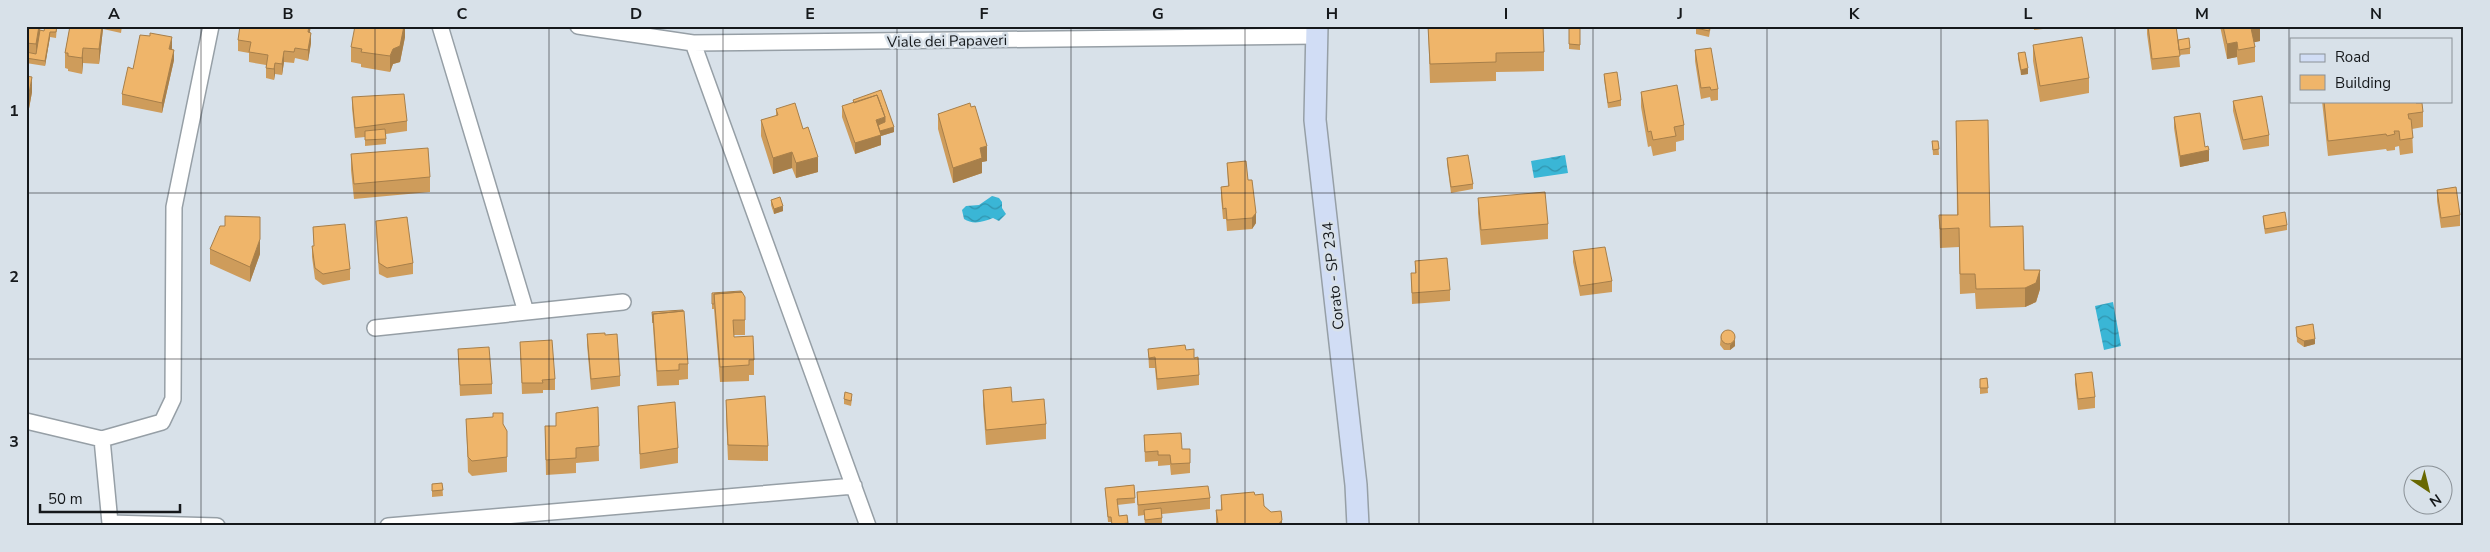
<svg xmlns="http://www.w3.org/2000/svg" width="2490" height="552" viewBox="0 0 2490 552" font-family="'Nunito Sans',sans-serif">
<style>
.water{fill:url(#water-waves)}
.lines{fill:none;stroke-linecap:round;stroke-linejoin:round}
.street-casing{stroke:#969fa6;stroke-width:18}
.secondary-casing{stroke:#969fa6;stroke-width:24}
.street{stroke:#fff;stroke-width:15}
.secondary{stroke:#d1ddf5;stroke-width:21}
.wall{fill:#ce9c5b}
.shaded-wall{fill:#a77f4a}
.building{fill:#efb56a;stroke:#a77f4a}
.grid{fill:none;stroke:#15181b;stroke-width:1;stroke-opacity:0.55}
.labels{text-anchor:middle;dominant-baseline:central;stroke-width:5;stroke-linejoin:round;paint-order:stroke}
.street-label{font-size:15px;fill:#15181b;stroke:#d8e1e9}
.neatline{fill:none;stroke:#15181b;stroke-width:2}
.grid-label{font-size:16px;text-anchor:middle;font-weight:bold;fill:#15181b}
</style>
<defs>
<pattern id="water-waves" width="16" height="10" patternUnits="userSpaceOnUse" patternTransform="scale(1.25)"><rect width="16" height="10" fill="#3ab6d6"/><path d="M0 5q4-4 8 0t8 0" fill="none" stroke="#3093ad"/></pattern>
</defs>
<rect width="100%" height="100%" fill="#d8e1e9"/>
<!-- water -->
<path class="water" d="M 1565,155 L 1568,173 L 1534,178 L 1531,161 Z
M 992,196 L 999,198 L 1002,202 L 1002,208 L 1006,214 L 999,221 L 993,218 C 983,222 973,225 964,219 L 962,210 L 966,206 L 979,205 Z
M 2113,302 L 2121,346 L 2104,350 L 2095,306 Z"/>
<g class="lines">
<!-- street casing -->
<g class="street-casing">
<path id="street" d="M 211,26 L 174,207 L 173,399 L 162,422 L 102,439 L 110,523 L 217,526
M 440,26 L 526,312
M 578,26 L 693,43 L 1317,36
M 693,43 L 868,526
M 375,328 L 623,302
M 26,421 L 102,439
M 388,526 L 854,486"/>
</g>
<!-- secondary casing -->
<g class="secondary-casing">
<path id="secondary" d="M 1317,26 L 1315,120 L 1356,485 L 1358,526"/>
</g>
<!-- street -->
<use href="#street" class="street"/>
<!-- secondary -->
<use href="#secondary" class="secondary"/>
</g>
<!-- wall -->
<path class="wall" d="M 26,26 L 40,26 L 40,30 L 44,31 L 45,26 L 57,26 L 56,38 L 50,37 L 45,66 L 26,63 Z
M 70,26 L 122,26 L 121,33 L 103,29 L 99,64 L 83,63 L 82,74 L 68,71 L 68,69 L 65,68 L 65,53 Z
M 405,26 L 405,37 L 400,62 L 393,64 L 390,72 L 361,67 L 361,64 L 351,62 L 351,47 Z
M 1428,26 L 1544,52 L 1544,71 L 1496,72 L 1496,81 L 1430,83 Z
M 1711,26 L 1709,37 L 1696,34 L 1696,28 Z
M 2034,26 L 2043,26 L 2043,29 L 2034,30 Z
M 2147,26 L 2176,26 L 2178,40 L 2190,48 L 2190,54 L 2179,55 L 2180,67 L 2152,70 L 2147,34 Z
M 2220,26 L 2260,26 L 2260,41 L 2254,42 L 2255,47 L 2255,62 L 2238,65 L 2237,57 L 2227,59 Z
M 1569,27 L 1580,28 L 1580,50 L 1569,49 Z
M 309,32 L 311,43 L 308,61 L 295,58 L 294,63 L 284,62 L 282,75 L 275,74 L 274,80 L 266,78 L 266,65 L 249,62 L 249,53 L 238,51 L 238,40 Z
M 2033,45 L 2089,78 L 2089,93 L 2040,102 L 2033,61 Z
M 172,48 L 174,60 L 162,113 L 122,105 L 122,94 Z
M 1695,50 L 1718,89 L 1718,100 L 1711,101 L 1710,97 L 1701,99 L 1695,61 Z
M 2018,53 L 2028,74 L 2021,75 L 2018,59 Z
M 1604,74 L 1621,100 L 1621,106 L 1608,108 L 1604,79 Z
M 26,76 L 32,92 L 28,114 L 26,114 Z
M 1641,92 L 1684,125 L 1684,140 L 1676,142 L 1676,151 L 1653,156 L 1651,146 L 1648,147 L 1641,107 Z
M 352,97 L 407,121 L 407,131 L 386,134 L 386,144 L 365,146 L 365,137 L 355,138 L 352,108 Z
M 853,100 L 894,132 L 881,136 L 881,145 L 855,154 L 842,117 L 842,106 L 853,103 Z
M 2233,101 L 2269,135 L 2269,146 L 2243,150 L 2233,111 Z
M 2322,101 L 2416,101 L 2416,103 L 2423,112 L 2423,127 L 2412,129 L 2413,153 L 2400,155 L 2399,146 L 2395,147 L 2395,150 L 2387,151 L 2386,149 L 2328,156 Z
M 971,107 L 987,161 L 982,162 L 982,173 L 953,183 L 938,129 L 938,114 Z
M 776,109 L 803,129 L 818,172 L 796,178 L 792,168 L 773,174 L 761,136 L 761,120 L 776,116 Z
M 2174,117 L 2205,147 L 2209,161 L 2180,167 L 2174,128 Z
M 1956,121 L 1990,227 L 2040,289 L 2036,302 L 2025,307 L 1976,309 L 1975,293 L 1960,294 L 1959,247 L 1940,248 L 1939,215 L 1957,215 Z
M 1932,141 L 1938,141 L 1939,155 L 1933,155 Z
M 351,154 L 430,177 L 430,192 L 354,199 L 351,170 Z
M 1447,158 L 1473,184 L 1473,189 L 1451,193 L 1447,164 Z
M 1227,163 L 1248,180 L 1256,223 L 1252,229 L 1227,231 L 1226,219 L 1223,219 L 1221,197 L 1221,187 L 1228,186 Z
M 2437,190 L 2460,215 L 2460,226 L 2441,228 L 2437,201 Z
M 1478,198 L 1548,224 L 1548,239 L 1481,245 L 1478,213 Z
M 771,200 L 783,211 L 774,214 L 771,205 Z
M 2263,216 L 2287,225 L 2287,230 L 2265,234 L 2263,221 Z
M 376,221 L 413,263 L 413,274 L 387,278 L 379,274 L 376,232 Z
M 225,226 L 260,254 L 250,282 L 210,264 L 210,249 Z
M 313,227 L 350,269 L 350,280 L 323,285 L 315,279 L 312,257 L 312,246 L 314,246 Z
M 1573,251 L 1612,281 L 1612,292 L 1580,296 L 1573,262 Z
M 1415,261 L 1450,290 L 1450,301 L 1412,304 L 1411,273 L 1415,273 Z
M 712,293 L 745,297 L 745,335 L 733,335 L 734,337 L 754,360 L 754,375 L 749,375 L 749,381 L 720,382 L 714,309 L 712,309 Z
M 652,312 L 688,364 L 688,379 L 679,380 L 679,385 L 657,386 Z
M 2296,327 L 2315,344 L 2304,347 L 2297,342 Z
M 587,334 L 605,335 L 620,376 L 620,386 L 591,390 L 587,345 Z
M 1721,334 L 1735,334 L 1735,346 L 1730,350 L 1724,350 L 1720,345 Z
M 520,342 L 555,379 L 555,390 L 543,390 L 543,393 L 522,394 Z
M 458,349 L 492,384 L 492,394 L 460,396 Z
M 1148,349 L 1186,350 L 1194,358 L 1199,375 L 1199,385 L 1157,390 L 1155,368 L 1149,368 Z
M 2075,374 L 2095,397 L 2095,408 L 2078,410 L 2075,384 Z
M 1987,378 L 1988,393 L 1980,394 L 1980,379 Z
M 983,390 L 1012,402 L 1046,424 L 1046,439 L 986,445 L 983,405 Z
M 844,399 L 852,399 L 851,406 L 844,404 Z
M 726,400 L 768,446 L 768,461 L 728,460 L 726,415 Z
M 638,406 L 678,448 L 678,463 L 640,469 Z
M 598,407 L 599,461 L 576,463 L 576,473 L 546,475 L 545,426 L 556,426 Z
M 466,419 L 503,424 L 507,431 L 507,472 L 472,476 L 468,472 Z
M 1144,435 L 1182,449 L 1190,463 L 1190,473 L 1171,475 L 1170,465 L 1158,466 L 1158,461 L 1145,462 Z
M 442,483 L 443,496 L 432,497 L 432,484 Z
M 1134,485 L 1135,503 L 1117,505 L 1119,516 L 1127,515 L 1128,526 L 1112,526 L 1111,522 L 1108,522 L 1105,488 Z
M 1137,492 L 1210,498 L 1210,509 L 1162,514 L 1162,524 L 1145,525 L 1144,515 L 1138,516 Z
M 1221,495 L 1255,495 L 1282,526 L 1216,526 L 1216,510 L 1221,510 Z"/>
<!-- shaded-wall -->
<path class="shaded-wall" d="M 39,26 L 40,26 L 40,35 L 36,59 L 36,44 Z
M 102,26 L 103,26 L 103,29 L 99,64 L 99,49 Z
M 309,26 L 311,26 L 308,42 L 308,32 Z
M 404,26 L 405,26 L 405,37 L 400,62 L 393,64 L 390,72 L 390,56 Z
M 2257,26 L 2260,26 L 2260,41 L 2251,43 L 2251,28 Z
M 50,32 L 50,37 L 45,66 L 45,61 Z
M 311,33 L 311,43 L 308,61 L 308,50 Z
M 172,37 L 172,48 L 169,60 L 169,49 Z
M 2237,42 L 2237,57 L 2227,59 L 2227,44 Z
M 83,48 L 83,63 L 82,74 L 82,58 Z
M 174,50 L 174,60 L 162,113 L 162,103 Z
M 284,51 L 284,62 L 282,75 L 282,64 Z
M 275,63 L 275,74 L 274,80 L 274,69 Z
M 2028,68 L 2028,74 L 2021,75 L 2021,70 Z
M 32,77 L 32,92 L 28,114 L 28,99 Z
M 885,117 L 885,127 L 878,130 L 876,120 Z
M 894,127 L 894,132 L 881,136 L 881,145 L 855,154 L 855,143 L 879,131 Z
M 987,146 L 987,161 L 982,162 L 982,173 L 953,183 L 953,168 L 980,148 Z
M 2209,150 L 2209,161 L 2180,167 L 2180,156 Z
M 792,152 L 792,168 L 773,174 L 773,158 Z
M 818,157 L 818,172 L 796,178 L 796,163 Z
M 783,206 L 783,211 L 774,214 L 774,209 Z
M 1256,213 L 1256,223 L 1252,229 L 1252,218 Z
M 260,239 L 260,254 L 250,282 L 250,267 Z
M 2040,270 L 2040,289 L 2036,302 L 2025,307 L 2025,288 Z
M 2315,339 L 2315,344 L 2304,347 L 2304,341 Z
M 1735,340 L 1735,346 L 1730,350 L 1730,345 Z
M 1282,520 L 1282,526 L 1277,526 Z"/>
<!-- building -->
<path class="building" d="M 26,26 L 39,26 L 36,44 L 26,43 Z
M 45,26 L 57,26 L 56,32 L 50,32 L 45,61 L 26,58 L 26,52 L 36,54 L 40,30 L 44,31 Z
M 70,26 L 102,26 L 99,49 L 83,48 L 82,58 L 68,56 L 68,53 L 65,53 Z
M 240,26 L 309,26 L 308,32 L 311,33 L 308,50 L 295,48 L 294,52 L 284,51 L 282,64 L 275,63 L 274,69 L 266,68 L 268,55 L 249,52 L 251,42 L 238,40 Z
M 355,26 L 404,26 L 400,46 L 393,49 L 390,56 L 361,52 L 362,49 L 351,47 Z
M 1428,26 L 1543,26 L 1544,52 L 1496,53 L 1496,62 L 1430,64 Z
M 1696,26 L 1710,26 L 1709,31 L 1696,28 Z
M 2148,26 L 2176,26 L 2180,56 L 2152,59 Z
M 2223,26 L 2257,26 L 2251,28 L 2255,47 L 2238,50 L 2237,42 L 2227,44 Z
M 1569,27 L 1580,28 L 1580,45 L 1569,44 Z
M 150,33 L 172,37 L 169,49 L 174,50 L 162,103 L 122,94 L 128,67 L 133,69 L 140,35 L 150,36 Z
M 2082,37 L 2089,78 L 2040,86 L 2033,45 Z
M 2189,38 L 2190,48 L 2179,50 L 2178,40 Z
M 1711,48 L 1718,89 L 1711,90 L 1710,87 L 1701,88 L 1695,50 Z
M 2025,52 L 2028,68 L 2021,70 L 2018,53 Z
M 1617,72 L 1621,100 L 1608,103 L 1604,74 Z
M 26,76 L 32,77 L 28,99 L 26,99 Z
M 1677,85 L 1684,125 L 1674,127 L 1676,136 L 1653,140 L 1651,131 L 1648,132 L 1641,92 Z
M 881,90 L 894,127 L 880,131 L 878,125 L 885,122 L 885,117 L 877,95 L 854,103 L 853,100 Z
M 404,94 L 407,121 L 355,128 L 352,97 Z
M 877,95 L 885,117 L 876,120 L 881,135 L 855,143 L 842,106 Z
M 2262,96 L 2269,135 L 2243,140 L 2233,101 Z
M 2324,101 L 2416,101 L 2416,103 L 2422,103 L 2423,112 L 2408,114 L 2409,119 L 2411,119 L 2413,138 L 2400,140 L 2399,131 L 2394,131 L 2395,134 L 2387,136 L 2386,134 L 2328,141 Z
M 795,103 L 803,129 L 808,127 L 818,157 L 796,163 L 792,152 L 773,158 L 761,120 L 778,115 L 776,109 Z
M 970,103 L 971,107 L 975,106 L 987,146 L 980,148 L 982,158 L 953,168 L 938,114 Z
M 2200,113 L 2205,147 L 2208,146 L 2209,150 L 2180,156 L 2174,117 Z
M 1988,120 L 1990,227 L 2023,226 L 2024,270 L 2040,270 L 2036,283 L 2025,288 L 1976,289 L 1975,274 L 1960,274 L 1959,228 L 1940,229 L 1939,215 L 1958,215 L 1956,121 Z
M 385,129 L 386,139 L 365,140 L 365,131 Z
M 1932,141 L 1938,141 L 1939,149 L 1933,150 Z
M 428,148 L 430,177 L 354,184 L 351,154 Z
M 1468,155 L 1473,184 L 1451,187 L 1447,158 Z
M 1246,161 L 1248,180 L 1252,180 L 1256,213 L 1252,218 L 1227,220 L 1226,208 L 1223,209 L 1221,187 L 1229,186 L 1227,163 Z
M 2456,187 L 2460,215 L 2441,218 L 2437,190 Z
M 1545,192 L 1548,224 L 1481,230 L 1478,198 Z
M 780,197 L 783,206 L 774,209 L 771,200 Z
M 2285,212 L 2287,225 L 2265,229 L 2263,216 Z
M 225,216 L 260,217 L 260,239 L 250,267 L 210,249 L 220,226 L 225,226 Z
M 407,217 L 413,263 L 387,268 L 379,263 L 376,221 Z
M 345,224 L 350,269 L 323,274 L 315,268 L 312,246 L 314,246 L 313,227 Z
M 1605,247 L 1612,281 L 1580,286 L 1573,251 Z
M 1447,258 L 1450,290 L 1412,293 L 1411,273 L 1416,273 L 1415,261 Z
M 741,291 L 742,292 L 714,294 L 714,304 L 712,304 L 712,293 Z
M 742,292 L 745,297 L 745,320 L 733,320 L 734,337 L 753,336 L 754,360 L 749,360 L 749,365 L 720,367 L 714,294 Z
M 683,310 L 683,311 L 653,314 L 653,323 L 652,312 Z
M 684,311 L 688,364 L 679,364 L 679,370 L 657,371 L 653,314 Z
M 2313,324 L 2315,339 L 2304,341 L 2297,337 L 2296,327 Z
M1721 337a7 7 0 1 1 14 0a7 7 0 1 1-14 0Z
M 605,333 L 605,335 L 617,334 L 620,376 L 591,379 L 587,334 Z
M 552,340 L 555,379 L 542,380 L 543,383 L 522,383 L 520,342 Z
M 1185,345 L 1186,350 L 1194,349 L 1194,358 L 1198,357 L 1199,375 L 1157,379 L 1155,357 L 1149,358 L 1148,349 Z
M 489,347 L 492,384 L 460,385 L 458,349 Z
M 2092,372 L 2095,397 L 2078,399 L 2075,374 Z
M 1987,378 L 1988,388 L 1980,388 L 1980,379 Z
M 1011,387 L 1012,402 L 1044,399 L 1046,424 L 986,430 L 983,390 Z
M 845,392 L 852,394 L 851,401 L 844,399 Z
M 765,396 L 768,446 L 728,445 L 726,400 Z
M 675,402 L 678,448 L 640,454 L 638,406 Z
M 598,407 L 599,446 L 576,448 L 576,458 L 546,460 L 545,426 L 556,426 L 556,413 Z
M 493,413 L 503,413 L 503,424 L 507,431 L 507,457 L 472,461 L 468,457 L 466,419 L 493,417 Z
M 1181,433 L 1182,449 L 1190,449 L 1190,463 L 1171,464 L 1170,455 L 1158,455 L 1158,451 L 1145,452 L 1144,435 Z
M 442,483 L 443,490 L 432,491 L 432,484 Z
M 1134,485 L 1135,498 L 1117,499 L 1119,516 L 1127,515 L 1128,523 L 1112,525 L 1111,517 L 1108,517 L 1105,488 Z
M 1208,486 L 1210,498 L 1138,505 L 1137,492 Z
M 1254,492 L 1255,495 L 1263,494 L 1264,506 L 1271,512 L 1281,511 L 1282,520 L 1277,526 L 1219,526 L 1218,523 L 1216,510 L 1222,510 L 1221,495 Z
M 1161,508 L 1162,518 L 1145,520 L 1144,510 Z"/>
<!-- grid -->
<path class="grid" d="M 201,26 L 201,526M 375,26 L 375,526M 549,26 L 549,526M 723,26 L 723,526M 897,26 L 897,526M 1071,26 L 1071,526M 1245,26 L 1245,526M 1419,26 L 1419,526M 1593,26 L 1593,526M 1767,26 L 1767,526M 1941,26 L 1941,526M 2115,26 L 2115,526M 2289,26 L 2289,526M 26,193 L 2464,193M 26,359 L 2464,359"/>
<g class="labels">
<!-- street labels -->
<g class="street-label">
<text transform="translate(947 41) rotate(-1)">Viale dei Papaveri</text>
<text transform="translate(1333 276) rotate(-96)">Corato - SP 234</text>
</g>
</g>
<!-- border -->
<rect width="2490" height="552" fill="none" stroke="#d8e1e9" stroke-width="55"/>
<!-- legend -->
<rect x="2290" y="38" width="162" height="65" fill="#d8e1e9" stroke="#8a9197"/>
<rect x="2300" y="54" width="25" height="8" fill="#d1ddf5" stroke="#8a9197"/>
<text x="2335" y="62" font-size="15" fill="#15181b">Road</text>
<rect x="2300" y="75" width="25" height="15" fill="#efb56a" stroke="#8a9197"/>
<text x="2335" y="88" font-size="15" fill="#15181b">Building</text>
<!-- north arrow -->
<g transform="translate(2428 490) rotate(145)"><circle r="24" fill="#d8e1e9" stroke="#8a9197"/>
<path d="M0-4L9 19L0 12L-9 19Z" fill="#686700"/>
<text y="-8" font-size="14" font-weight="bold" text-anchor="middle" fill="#15181b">N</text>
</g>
<!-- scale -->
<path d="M40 504v8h140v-8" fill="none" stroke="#15181b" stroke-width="2.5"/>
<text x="48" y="504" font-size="15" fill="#15181b" stroke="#d8e1e9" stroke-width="4" paint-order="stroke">50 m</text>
<rect x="28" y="28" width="2434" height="496" class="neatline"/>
<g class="grid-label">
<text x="114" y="19">A</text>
<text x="288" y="19">B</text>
<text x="462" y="19">C</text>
<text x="636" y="19">D</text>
<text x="810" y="19">E</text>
<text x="984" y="19">F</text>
<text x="1158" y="19">G</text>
<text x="1332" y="19">H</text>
<text x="1506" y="19">I</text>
<text x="1680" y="19">J</text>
<text x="1854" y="19">K</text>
<text x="2028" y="19">L</text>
<text x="2202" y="19">M</text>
<text x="2376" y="19">N</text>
<text x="14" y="116">1</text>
<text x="14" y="282">2</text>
<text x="14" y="447">3</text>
</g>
</svg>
